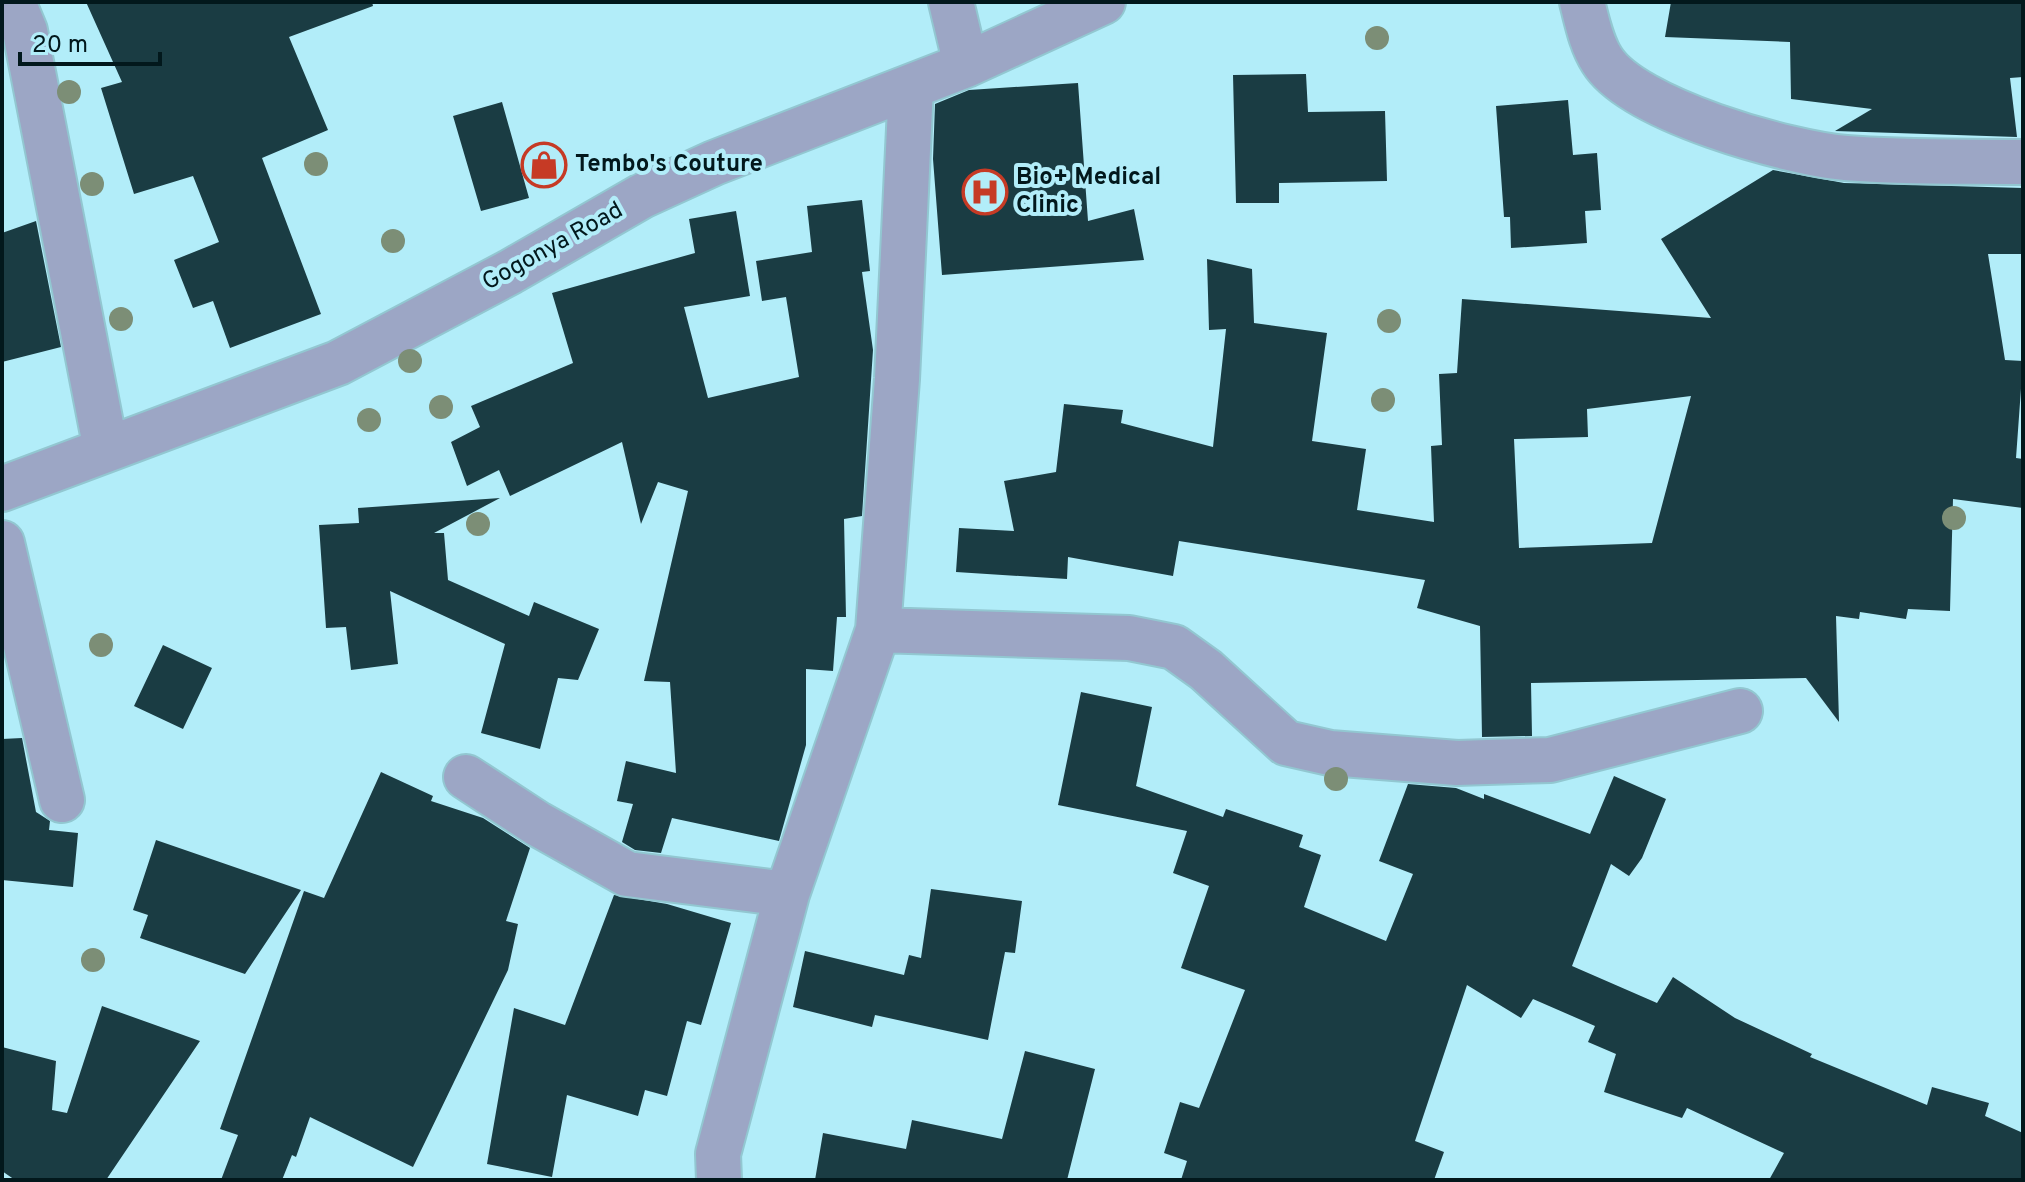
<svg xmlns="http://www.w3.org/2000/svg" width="2025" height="1182" viewBox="0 0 2025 1182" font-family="Overpass,sans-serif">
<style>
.building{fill:#1a3c43;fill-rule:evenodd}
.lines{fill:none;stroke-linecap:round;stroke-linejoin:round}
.street-casing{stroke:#92c7d1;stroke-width:48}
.street{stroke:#9ca6c5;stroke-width:44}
.tree{fill:#7c8e76}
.labels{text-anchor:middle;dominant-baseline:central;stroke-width:8;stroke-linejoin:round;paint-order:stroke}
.poi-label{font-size:24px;font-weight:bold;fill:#02181c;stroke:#b2edf9;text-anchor:start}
.street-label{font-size:24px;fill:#02181c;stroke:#b2edf9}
</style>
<rect width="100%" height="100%" fill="#b2edf9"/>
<!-- building -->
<path class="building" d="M 86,2 L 372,2 L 373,6 L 289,37 L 328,130 L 262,158 L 321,314 L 230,348 L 213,301 L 193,308 L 174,260 L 219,242 L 193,176 L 134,194 L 101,88 L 122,82 Z
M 1671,2 L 2023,2 L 2023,77 L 2010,78 L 2017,137 L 1835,131 L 1872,109 L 1791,99 L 1790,42 L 1665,37 Z
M 1306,74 L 1308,112 L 1385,111 L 1387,181 L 1279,183 L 1279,203 L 1236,203 L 1233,75 Z
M 1078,83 L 1088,221 L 1134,209 L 1144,260 L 942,275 L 933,159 L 935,104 L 969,90 Z
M 1568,100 L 1573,155 L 1597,153 L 1601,210 L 1585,211 L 1587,243 L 1511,248 L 1510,217 L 1504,217 L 1496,106 Z
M 502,102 L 529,198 L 481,211 L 453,116 Z
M 1773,170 L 1844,183 L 2023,188 L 2023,254 L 1988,254 L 2005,360 L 2023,361 L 2016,458 L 2023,459 L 2023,508 L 1953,499 L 1950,611 L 1908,609 L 1906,619 L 1860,612 L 1859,619 L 1836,616 L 1839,722 L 1806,678 L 1531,683 L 1532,736 L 1482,737 L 1480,626 L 1417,608 L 1425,580 L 1179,541 L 1173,576 L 1068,557 L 1067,579 L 956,572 L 959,528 L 1014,531 L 1004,481 L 1056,472 L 1064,404 L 1123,410 L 1121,423 L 1213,447 L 1226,329 L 1209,330 L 1207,259 L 1252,269 L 1254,323 L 1327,333 L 1312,441 L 1366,449 L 1357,510 L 1434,522 L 1431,446 L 1442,445 L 1439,374 L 1457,373 L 1462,299 L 1711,318 L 1661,239 ZM 1691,396 L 1652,543 L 1519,548 L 1514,439 L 1588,437 L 1587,409 Z
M 862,200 L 870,271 L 862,272 L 873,350 L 862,516 L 844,519 L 846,617 L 837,617 L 833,671 L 806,669 L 806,745 L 779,841 L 672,818 L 661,853 L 635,850 L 622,842 L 633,804 L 617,801 L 626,761 L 676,773 L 670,682 L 644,681 L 688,491 L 658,482 L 641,524 L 622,442 L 510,496 L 499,470 L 467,486 L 451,442 L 480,427 L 471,406 L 573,363 L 552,293 L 695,253 L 689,219 L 736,211 L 750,296 L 684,307 L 708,398 L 799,377 L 786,297 L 762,301 L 756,261 L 812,252 L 807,206 Z
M 36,221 L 61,347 L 2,362 L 2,233 Z
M 500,498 L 434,533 L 444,533 L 448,580 L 529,616 L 534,602 L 599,629 L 578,680 L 558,678 L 540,749 L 481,733 L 505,644 L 390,591 L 398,664 L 351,670 L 346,627 L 326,628 L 319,525 L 359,523 L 358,508 Z
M 163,645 L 212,668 L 183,729 L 134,706 Z
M 1081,692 L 1152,707 L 1136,786 L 1223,817 L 1226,809 L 1303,835 L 1299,847 L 1321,855 L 1304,907 L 1386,941 L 1413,874 L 1379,861 L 1408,784 L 1456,788 L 1484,799 L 1484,794 L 1590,834 L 1614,776 L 1666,799 L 1642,858 L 1629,876 L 1611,864 L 1572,966 L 1657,1003 L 1673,977 L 1735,1018 L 1812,1054 L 1810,1057 L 1927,1105 L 1932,1087 L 1989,1103 L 1985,1116 L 2023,1133 L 2023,1180 L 1769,1180 L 1784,1153 L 1687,1108 L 1682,1118 L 1604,1092 L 1616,1054 L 1588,1042 L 1595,1026 L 1533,999 L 1521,1018 L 1467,985 L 1415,1141 L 1444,1152 L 1434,1180 L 1181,1180 L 1187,1161 L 1164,1153 L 1180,1102 L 1199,1108 L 1245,990 L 1181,968 L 1209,886 L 1173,873 L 1187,831 L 1058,805 Z
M 22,738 L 36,812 L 50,821 L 49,830 L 78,833 L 73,887 L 2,880 L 2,739 Z
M 381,772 L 433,796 L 431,801 L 483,818 L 530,848 L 506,921 L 518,924 L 508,970 L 413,1167 L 310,1117 L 296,1157 L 292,1155 L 282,1180 L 221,1180 L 238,1135 L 220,1129 L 304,891 L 324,898 Z
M 156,840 L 301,890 L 245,974 L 140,938 L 148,915 L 133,910 Z
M 931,889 L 1022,901 L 1015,953 L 1005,952 L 988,1040 L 875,1015 L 872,1027 L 793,1007 L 805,951 L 904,975 L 909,955 L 921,958 Z
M 614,895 L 667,904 L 731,923 L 701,1025 L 687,1021 L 667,1096 L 645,1090 L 638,1116 L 567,1095 L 552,1177 L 487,1164 L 514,1008 L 565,1025 Z
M 102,1006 L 200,1041 L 106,1180 L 15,1180 L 2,1171 L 2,1047 L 56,1061 L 52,1110 L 67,1113 Z
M 1025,1051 L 1095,1069 L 1067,1180 L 815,1180 L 823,1133 L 906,1149 L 912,1120 L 1002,1139 Z"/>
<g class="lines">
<!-- street casing -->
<g class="street-casing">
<path id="street" d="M 13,2 L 25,31 L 106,450
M 951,2 L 966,65
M 1582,2 C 1587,21 1591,43 1602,60 C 1633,110 1788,153 1846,158 C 1904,163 1965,161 2023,162
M 2,489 L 338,363 L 510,272 L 642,196 L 714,163 L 966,65 L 1103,2
M 2,543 L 62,800
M 878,630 L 1129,638 L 1174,647 L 1206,670 L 1286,743 L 1330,753 L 1457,763 L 1550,760 L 1740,711
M 466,777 L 538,824 L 627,874 L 787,894
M 719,1180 L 718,1154 L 787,894 L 878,630 L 897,379 L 911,87"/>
</g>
<!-- street -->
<use href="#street" class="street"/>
</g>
<!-- trees -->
<g class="tree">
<circle cx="1377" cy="38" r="12"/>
<circle cx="69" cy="92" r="12"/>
<circle cx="316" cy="164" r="12"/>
<circle cx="92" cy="184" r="12"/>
<circle cx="393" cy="241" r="12"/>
<circle cx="121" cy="319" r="12"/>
<circle cx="1389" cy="321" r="12"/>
<circle cx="410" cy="361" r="12"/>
<circle cx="1383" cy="400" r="12"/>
<circle cx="441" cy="407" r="12"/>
<circle cx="369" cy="420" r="12"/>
<circle cx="1954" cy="518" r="12"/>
<circle cx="478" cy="524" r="12"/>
<circle cx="101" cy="645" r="12"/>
<circle cx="1336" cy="779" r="12"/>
<circle cx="93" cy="960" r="12"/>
</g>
<!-- icons -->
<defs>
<g id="shop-ring" transform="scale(2.3)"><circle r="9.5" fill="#b2edf9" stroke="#c63a25" stroke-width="1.5"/><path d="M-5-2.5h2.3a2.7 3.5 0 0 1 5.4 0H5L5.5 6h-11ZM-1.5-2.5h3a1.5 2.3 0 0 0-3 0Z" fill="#c63a25"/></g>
<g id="hospital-ring" transform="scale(2.3)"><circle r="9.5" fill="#b2edf9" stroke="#c63a25" stroke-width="1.5"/><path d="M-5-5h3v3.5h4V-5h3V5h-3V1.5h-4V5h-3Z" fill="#c63a25"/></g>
</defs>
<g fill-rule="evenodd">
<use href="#shop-ring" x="544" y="165"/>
<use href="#hospital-ring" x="985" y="192"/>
</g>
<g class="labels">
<!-- poi labels -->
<g class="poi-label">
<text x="575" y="165">Tembo's Couture</text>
<text x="1016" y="178">Bio+ Medical<tspan x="1016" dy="28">Clinic</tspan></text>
</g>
<!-- street labels -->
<g class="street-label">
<text transform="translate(553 247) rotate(-29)">Gogonya Road</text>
</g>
</g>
<!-- border -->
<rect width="2025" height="1182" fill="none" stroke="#02181c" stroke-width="8"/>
<!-- scale -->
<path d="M20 52v12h140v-12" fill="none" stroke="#02181c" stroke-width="4"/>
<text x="32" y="52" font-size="24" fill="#02181c" stroke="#b2edf9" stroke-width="6" paint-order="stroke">20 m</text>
</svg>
